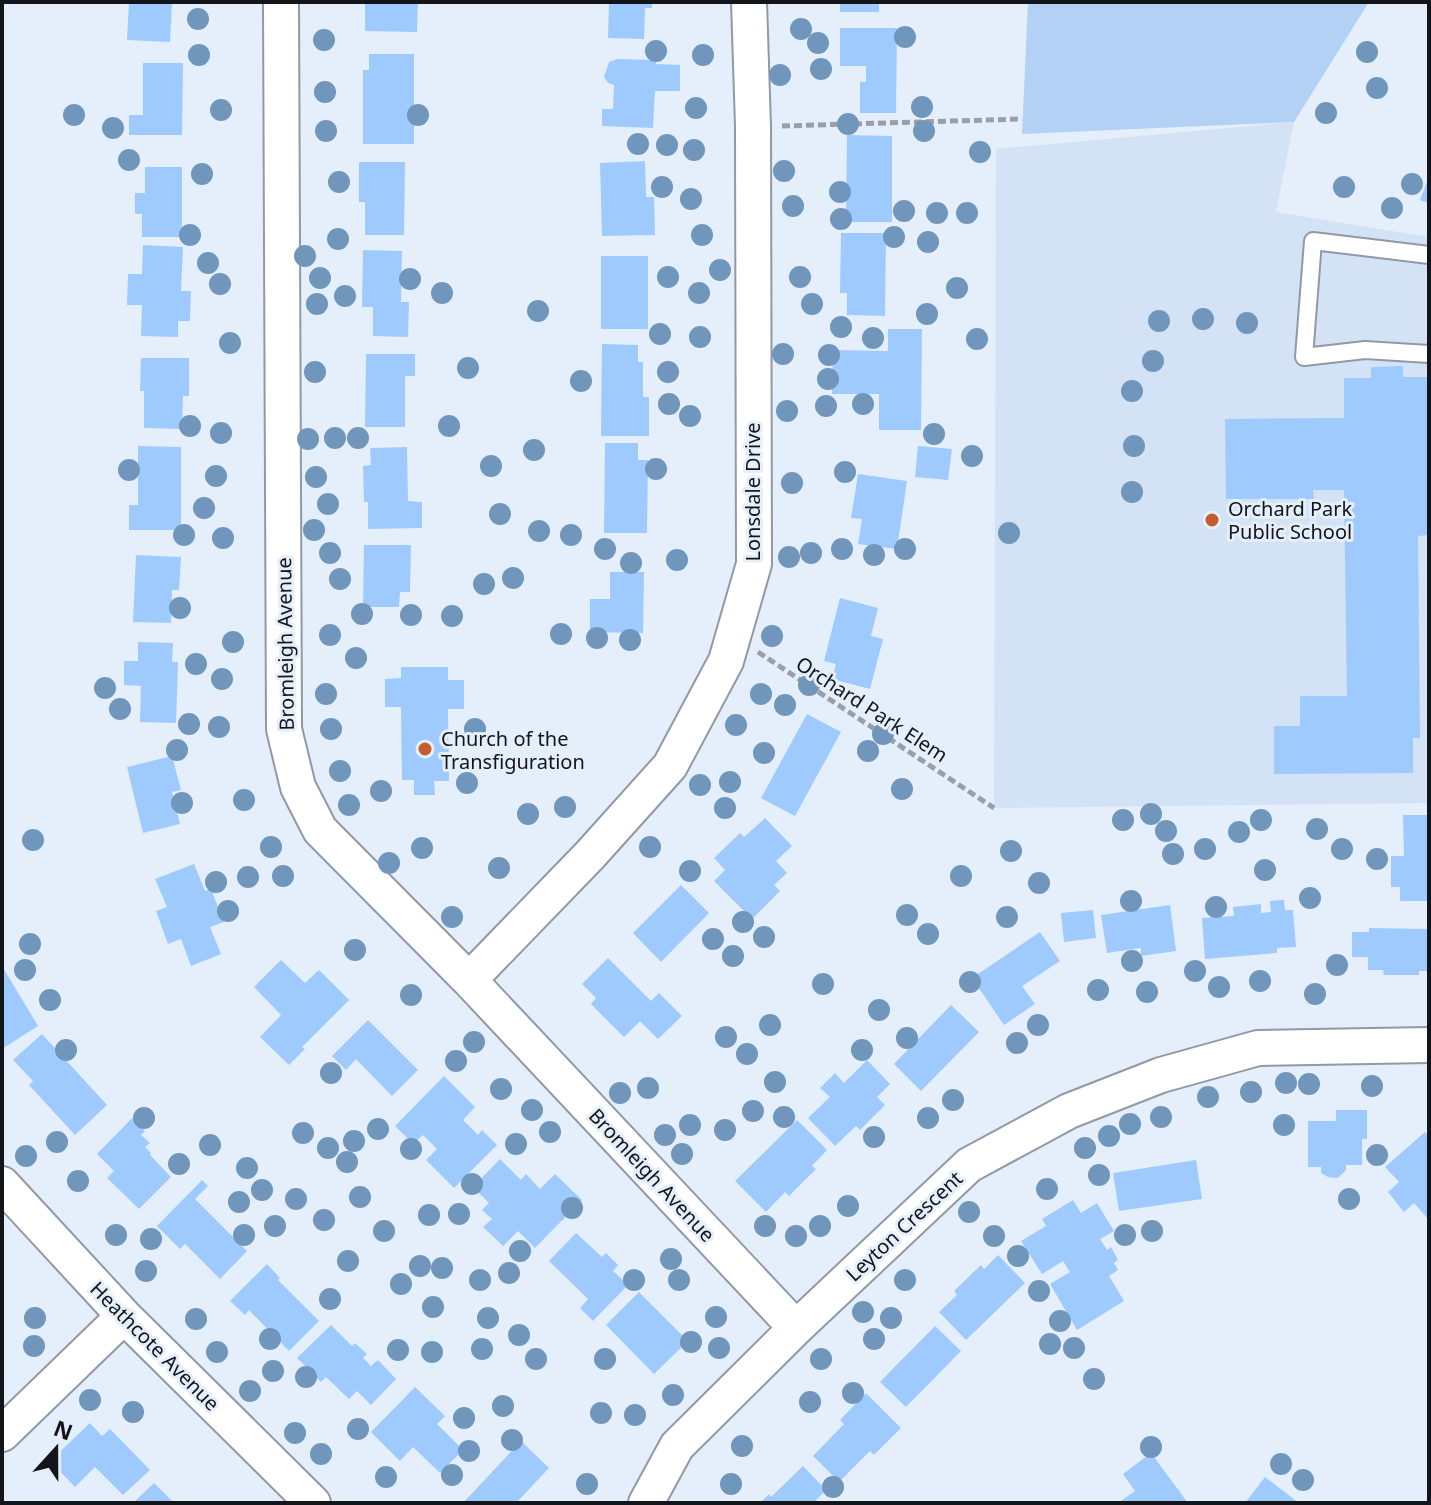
<svg xmlns="http://www.w3.org/2000/svg" width="1431" height="1505" viewBox="0 0 1431 1505" font-family="'Noto Sans',sans-serif">
<style>
.built{fill:#d3e2f4}
.green{fill:#b3d1f4}
.building{fill:#9fcafe}
.lines{fill:none;stroke-linecap:round;stroke-linejoin:round}
.lane-casing{stroke:#9099a5;stroke-width:20}
.street-casing{stroke:#9099a5;stroke-width:38}
.path{stroke:#989fa8;stroke-width:5;stroke-dasharray:8 4;stroke-linecap:butt}
.lane{stroke:#fff;stroke-width:16}
.street{stroke:#fff;stroke-width:34}
.tree{fill:#7096bc}
.poi-dot{fill:#c35c2e;stroke:#e5effb;stroke-width:3}
.labels{text-anchor:middle;dominant-baseline:central;stroke-width:6;stroke-linejoin:round;paint-order:stroke}
.street-label{font-size:20px;fill:#121519;stroke:#e5effb}
.poi-label{font-size:20px;fill:#121519;stroke:#e5effb;text-anchor:start}
</style>
<rect width="100%" height="100%" fill="#e5effb"/>
<!-- built -->
<path class="built" d="M 1294,122 L 1276,212 L 1429,237 L 1429,803 L 994,808 L 996,149 Z"/>
<!-- green -->
<path class="green" d="M 1028,2 L 1369,2 L 1294,122 L 1022,134 Z"/>
<!-- building -->
<path class="building" d="M 129,2 L 172,2 L 170,42 L 127,40 Z
M 365,2 L 418,2 L 417,32 L 365,31 Z
M 609,2 L 652,2 L 652,8 L 645,8 L 644,39 L 608,38 Z
M 840,2 L 879,2 L 879,12 L 840,12 Z
M 840,28 L 897,28 L 896,113 L 860,113 L 860,82 L 866,82 L 866,66 L 840,66 Z
M 369,54 L 414,54 L 414,144 L 363,144 L 363,70 L 369,70 Z
M 617,59 L 656,60 L 656,64 L 680,65 L 680,91 L 655,91 L 653,128 L 602,126 L 602,109 L 613,109 L 614,85 L 608,83 L 604,77 L 609,62 Z
M 143,63 L 183,63 L 182,135 L 129,135 L 129,115 L 143,115 Z
M 847,135 L 892,136 L 892,222 L 846,222 Z
M 645,161 L 646,197 L 654,197 L 655,235 L 602,236 L 600,163 Z
M 359,162 L 405,162 L 404,235 L 365,235 L 365,202 L 359,202 Z
M 145,167 L 182,167 L 182,237 L 142,237 L 142,214 L 135,214 L 135,193 L 145,193 Z
M 1429,177 L 1429,203 L 1420,200 Z
M 841,233 L 886,233 L 885,316 L 847,315 L 847,293 L 840,293 Z
M 143,245 L 183,247 L 181,291 L 191,291 L 190,318 L 190,321 L 178,321 L 178,337 L 141,336 L 142,305 L 127,305 L 128,274 L 142,274 Z
M 363,250 L 402,251 L 401,302 L 409,302 L 408,337 L 373,336 L 373,307 L 362,307 Z
M 601,256 L 648,256 L 648,329 L 601,329 Z
M 888,329 L 922,329 L 921,430 L 879,430 L 879,394 L 832,394 L 833,350 L 888,351 Z
M 602,344 L 638,345 L 638,362 L 643,362 L 643,397 L 649,397 L 649,436 L 601,436 Z
M 366,354 L 415,354 L 415,376 L 405,376 L 405,427 L 365,427 Z
M 141,358 L 189,358 L 189,396 L 183,396 L 182,429 L 144,428 L 144,391 L 140,391 Z
M 1403,366 L 1403,377 L 1429,377 L 1429,535 L 1418,536 L 1420,738 L 1413,738 L 1413,773 L 1274,774 L 1274,726 L 1300,726 L 1300,696 L 1347,696 L 1344,490 L 1313,490 L 1314,499 L 1226,499 L 1225,419 L 1344,418 L 1344,378 L 1371,378 L 1371,367 Z
M 605,443 L 638,443 L 638,460 L 648,460 L 647,533 L 604,533 Z
M 138,446 L 181,447 L 181,530 L 129,530 L 129,505 L 138,505 Z
M 918,446 L 952,449 L 948,480 L 915,477 Z
M 407,447 L 408,501 L 422,502 L 422,528 L 368,529 L 368,502 L 364,502 L 363,466 L 371,465 L 370,448 Z
M 858,474 L 907,481 L 897,549 L 858,544 L 862,519 L 851,518 Z
M 364,545 L 411,545 L 410,592 L 400,592 L 399,607 L 363,607 Z
M 136,555 L 181,557 L 179,590 L 172,590 L 171,623 L 133,622 Z
M 610,572 L 644,572 L 643,633 L 590,632 L 590,599 L 610,599 Z
M 840,598 L 878,608 L 871,636 L 883,639 L 870,689 L 832,679 L 836,664 L 824,661 Z
M 138,642 L 173,643 L 172,662 L 178,662 L 176,723 L 140,722 L 141,686 L 124,685 L 124,661 L 138,661 Z
M 401,667 L 448,667 L 448,680 L 464,680 L 464,709 L 448,709 L 449,781 L 434,781 L 435,795 L 414,795 L 414,780 L 402,780 L 401,707 L 385,707 L 385,679 L 401,678 Z
M 807,714 L 841,732 L 795,816 L 761,798 Z
M 172,756 L 181,790 L 172,792 L 180,824 L 143,833 L 127,767 Z
M 1403,815 L 1429,815 L 1429,901 L 1400,901 L 1400,887 L 1391,887 L 1391,856 L 1404,856 Z
M 765,818 L 792,846 L 776,861 L 787,873 L 774,885 L 780,891 L 752,919 L 714,881 L 725,870 L 714,858 L 740,833 L 744,837 Z
M 194,864 L 205,891 L 211,889 L 224,922 L 210,927 L 221,954 L 191,966 L 181,939 L 168,944 L 156,911 L 167,907 L 155,879 Z
M 681,885 L 709,913 L 661,962 L 633,933 Z
M 1284,900 L 1285,910 L 1293,910 L 1296,947 L 1277,948 L 1277,953 L 1205,959 L 1202,918 L 1234,916 L 1233,907 L 1261,904 L 1261,913 L 1271,912 L 1270,901 Z
M 1170,905 L 1176,951 L 1141,956 L 1141,948 L 1107,953 L 1101,915 Z
M 1093,910 L 1096,938 L 1064,942 L 1061,913 Z
M 1369,928 L 1429,929 L 1429,971 L 1419,971 L 1419,975 L 1384,975 L 1383,970 L 1368,970 L 1368,957 L 1352,957 L 1352,932 L 1369,932 Z
M 1040,932 L 1060,961 L 1022,986 L 1035,1004 L 1004,1025 L 972,978 Z
M 608,958 L 651,1001 L 659,993 L 682,1016 L 658,1039 L 640,1021 L 624,1037 L 591,1004 L 596,998 L 582,984 Z
M 281,960 L 305,983 L 319,970 L 349,1000 L 302,1047 L 305,1049 L 289,1065 L 260,1037 L 281,1015 L 254,987 Z
M 2,966 L 38,1026 L 2,1049 Z
M 951,1005 L 979,1032 L 921,1091 L 894,1064 Z
M 368,1020 L 418,1070 L 392,1096 L 356,1059 L 346,1070 L 332,1056 Z
M 42,1034 L 107,1105 L 75,1135 L 29,1085 L 33,1081 L 13,1060 Z
M 867,1060 L 890,1084 L 877,1097 L 885,1105 L 860,1130 L 856,1126 L 835,1146 L 808,1118 L 830,1097 L 820,1088 L 835,1073 L 844,1083 Z
M 444,1076 L 475,1107 L 463,1120 L 478,1135 L 482,1130 L 497,1145 L 454,1188 L 426,1160 L 437,1149 L 423,1135 L 413,1144 L 395,1126 Z
M 1336,1110 L 1367,1110 L 1367,1139 L 1362,1139 L 1362,1165 L 1346,1165 L 1346,1170 L 1338,1178 L 1328,1177 L 1321,1173 L 1321,1167 L 1308,1167 L 1308,1121 L 1336,1121 Z
M 132,1118 L 145,1131 L 141,1135 L 150,1143 L 145,1147 L 151,1153 L 150,1155 L 171,1177 L 139,1209 L 107,1178 L 114,1171 L 97,1154 Z
M 797,1120 L 827,1150 L 812,1166 L 816,1169 L 789,1196 L 785,1192 L 766,1212 L 735,1181 Z
M 1425,1132 L 1429,1137 L 1429,1220 L 1414,1203 L 1404,1212 L 1388,1192 L 1399,1182 L 1385,1167 Z
M 500,1159 L 521,1180 L 526,1174 L 540,1189 L 555,1174 L 582,1200 L 535,1248 L 518,1231 L 503,1246 L 483,1227 L 492,1219 L 482,1210 L 489,1203 L 473,1187 Z
M 1196,1160 L 1202,1199 L 1119,1211 L 1113,1173 Z
M 202,1180 L 208,1186 L 195,1199 L 247,1251 L 220,1279 L 185,1244 L 180,1249 L 157,1226 Z
M 1073,1200 L 1081,1213 L 1097,1203 L 1114,1231 L 1100,1239 L 1107,1250 L 1111,1247 L 1118,1260 L 1114,1263 L 1118,1270 L 1109,1276 L 1124,1301 L 1077,1330 L 1050,1284 L 1070,1272 L 1063,1261 L 1042,1274 L 1021,1241 L 1046,1226 L 1042,1219 Z
M 576,1233 L 602,1257 L 606,1253 L 618,1265 L 613,1271 L 628,1285 L 593,1321 L 580,1308 L 588,1299 L 549,1261 Z
M 998,1255 L 1025,1283 L 966,1340 L 939,1312 L 957,1295 L 954,1291 L 981,1265 L 984,1269 Z
M 267,1264 L 280,1278 L 278,1280 L 319,1321 L 289,1351 L 249,1310 L 245,1315 L 230,1301 Z
M 639,1292 L 688,1341 L 654,1374 L 606,1325 Z
M 331,1325 L 352,1346 L 355,1343 L 367,1354 L 363,1358 L 371,1366 L 378,1360 L 396,1379 L 371,1405 L 357,1391 L 349,1399 L 326,1377 L 321,1382 L 297,1358 Z
M 935,1326 L 961,1351 L 906,1407 L 880,1382 Z
M 415,1387 L 445,1416 L 437,1424 L 463,1450 L 440,1473 L 413,1447 L 400,1461 L 371,1432 Z
M 866,1393 L 901,1428 L 874,1455 L 870,1451 L 839,1482 L 813,1456 L 844,1424 L 840,1420 Z
M 90,1423 L 102,1436 L 110,1429 L 150,1470 L 123,1495 L 95,1467 L 75,1487 L 50,1461 Z
M 521,1441 L 549,1468 L 516,1503 L 463,1503 Z
M 1151,1453 L 1188,1503 L 1118,1503 L 1135,1491 L 1123,1474 Z
M 803,1466 L 826,1490 L 816,1500 L 818,1503 L 760,1503 L 769,1494 L 771,1497 Z
M 1265,1477 L 1299,1503 L 1245,1503 Z
M 154,1483 L 174,1503 L 133,1503 Z"/>
<g class="lines">
<!-- lane casing -->
<g class="lane-casing">
<path id="lane" d="M 1429,255 L 1313,241 L 1304,357 L 1365,350 L 1429,354"/>
</g>
<!-- street casing -->
<g class="street-casing">
<path id="street" d="M 281,2 L 284,729 L 298,787 L 320,830 L 469,980 L 796,1328
M 469,980 L 590,855 L 670,766 L 726,661 L 754,564 L 753,126 L 749,2
M 2,1184 L 124,1316 L 313,1503
M 2,1434 L 124,1316
M 646,1503 L 677,1446 L 796,1328 L 969,1165 L 1069,1111 L 1161,1075 L 1258,1048 L 1429,1045"/>
</g>
<!-- path -->
<path class="path" d="M 782,126 L 1022,119
M 758,652 L 994,808"/>
<!-- lane -->
<use href="#lane" class="lane"/>
<!-- street -->
<use href="#street" class="street"/>
</g>
<!-- trees -->
<g class="tree">
<circle cx="198" cy="19" r="11"/>
<circle cx="801" cy="29" r="11"/>
<circle cx="905" cy="37" r="11"/>
<circle cx="324" cy="40" r="11"/>
<circle cx="818" cy="43" r="11"/>
<circle cx="656" cy="51" r="11"/>
<circle cx="1367" cy="52" r="11"/>
<circle cx="199" cy="55" r="11"/>
<circle cx="703" cy="55" r="11"/>
<circle cx="821" cy="69" r="11"/>
<circle cx="780" cy="75" r="11"/>
<circle cx="1377" cy="88" r="11"/>
<circle cx="325" cy="92" r="11"/>
<circle cx="922" cy="107" r="11"/>
<circle cx="696" cy="108" r="11"/>
<circle cx="221" cy="110" r="11"/>
<circle cx="1326" cy="113" r="11"/>
<circle cx="74" cy="115" r="11"/>
<circle cx="418" cy="115" r="11"/>
<circle cx="848" cy="124" r="11"/>
<circle cx="113" cy="128" r="11"/>
<circle cx="326" cy="131" r="11"/>
<circle cx="924" cy="131" r="11"/>
<circle cx="638" cy="144" r="11"/>
<circle cx="667" cy="145" r="11"/>
<circle cx="694" cy="150" r="11"/>
<circle cx="980" cy="152" r="11"/>
<circle cx="129" cy="160" r="11"/>
<circle cx="784" cy="171" r="11"/>
<circle cx="202" cy="174" r="11"/>
<circle cx="339" cy="182" r="11"/>
<circle cx="1412" cy="184" r="11"/>
<circle cx="662" cy="187" r="11"/>
<circle cx="1344" cy="187" r="11"/>
<circle cx="840" cy="192" r="11"/>
<circle cx="691" cy="199" r="11"/>
<circle cx="793" cy="206" r="11"/>
<circle cx="1392" cy="208" r="11"/>
<circle cx="904" cy="211" r="11"/>
<circle cx="937" cy="213" r="11"/>
<circle cx="967" cy="213" r="11"/>
<circle cx="841" cy="219" r="11"/>
<circle cx="190" cy="235" r="11"/>
<circle cx="702" cy="235" r="11"/>
<circle cx="894" cy="237" r="11"/>
<circle cx="338" cy="239" r="11"/>
<circle cx="928" cy="242" r="11"/>
<circle cx="305" cy="256" r="11"/>
<circle cx="208" cy="263" r="11"/>
<circle cx="720" cy="270" r="11"/>
<circle cx="668" cy="277" r="11"/>
<circle cx="800" cy="277" r="11"/>
<circle cx="320" cy="278" r="11"/>
<circle cx="410" cy="279" r="11"/>
<circle cx="220" cy="284" r="11"/>
<circle cx="957" cy="288" r="11"/>
<circle cx="442" cy="293" r="11"/>
<circle cx="699" cy="293" r="11"/>
<circle cx="345" cy="296" r="11"/>
<circle cx="317" cy="304" r="11"/>
<circle cx="812" cy="304" r="11"/>
<circle cx="538" cy="311" r="11"/>
<circle cx="927" cy="314" r="11"/>
<circle cx="1203" cy="319" r="11"/>
<circle cx="1159" cy="321" r="11"/>
<circle cx="1247" cy="323" r="11"/>
<circle cx="841" cy="327" r="11"/>
<circle cx="660" cy="334" r="11"/>
<circle cx="700" cy="337" r="11"/>
<circle cx="873" cy="338" r="11"/>
<circle cx="977" cy="339" r="11"/>
<circle cx="230" cy="343" r="11"/>
<circle cx="783" cy="354" r="11"/>
<circle cx="829" cy="355" r="11"/>
<circle cx="1153" cy="361" r="11"/>
<circle cx="468" cy="368" r="11"/>
<circle cx="315" cy="372" r="11"/>
<circle cx="668" cy="372" r="11"/>
<circle cx="828" cy="379" r="11"/>
<circle cx="581" cy="381" r="11"/>
<circle cx="1132" cy="391" r="11"/>
<circle cx="669" cy="404" r="11"/>
<circle cx="863" cy="404" r="11"/>
<circle cx="826" cy="406" r="11"/>
<circle cx="787" cy="411" r="11"/>
<circle cx="690" cy="416" r="11"/>
<circle cx="190" cy="426" r="11"/>
<circle cx="449" cy="426" r="11"/>
<circle cx="221" cy="433" r="11"/>
<circle cx="934" cy="434" r="11"/>
<circle cx="335" cy="438" r="11"/>
<circle cx="358" cy="438" r="11"/>
<circle cx="308" cy="439" r="11"/>
<circle cx="1134" cy="446" r="11"/>
<circle cx="534" cy="450" r="11"/>
<circle cx="972" cy="456" r="11"/>
<circle cx="491" cy="466" r="11"/>
<circle cx="656" cy="469" r="11"/>
<circle cx="129" cy="470" r="11"/>
<circle cx="845" cy="472" r="11"/>
<circle cx="216" cy="476" r="11"/>
<circle cx="316" cy="477" r="11"/>
<circle cx="792" cy="483" r="11"/>
<circle cx="1132" cy="492" r="11"/>
<circle cx="328" cy="504" r="11"/>
<circle cx="204" cy="508" r="11"/>
<circle cx="500" cy="514" r="11"/>
<circle cx="314" cy="530" r="11"/>
<circle cx="539" cy="531" r="11"/>
<circle cx="1009" cy="533" r="11"/>
<circle cx="184" cy="535" r="11"/>
<circle cx="571" cy="535" r="11"/>
<circle cx="223" cy="538" r="11"/>
<circle cx="605" cy="549" r="11"/>
<circle cx="842" cy="549" r="11"/>
<circle cx="905" cy="549" r="11"/>
<circle cx="330" cy="553" r="11"/>
<circle cx="811" cy="553" r="11"/>
<circle cx="874" cy="555" r="11"/>
<circle cx="789" cy="557" r="11"/>
<circle cx="677" cy="560" r="11"/>
<circle cx="631" cy="563" r="11"/>
<circle cx="513" cy="578" r="11"/>
<circle cx="340" cy="579" r="11"/>
<circle cx="484" cy="584" r="11"/>
<circle cx="180" cy="608" r="11"/>
<circle cx="362" cy="614" r="11"/>
<circle cx="411" cy="615" r="11"/>
<circle cx="452" cy="616" r="11"/>
<circle cx="561" cy="634" r="11"/>
<circle cx="330" cy="635" r="11"/>
<circle cx="772" cy="636" r="11"/>
<circle cx="597" cy="638" r="11"/>
<circle cx="630" cy="640" r="11"/>
<circle cx="233" cy="642" r="11"/>
<circle cx="356" cy="658" r="11"/>
<circle cx="196" cy="664" r="11"/>
<circle cx="222" cy="679" r="11"/>
<circle cx="809" cy="685" r="11"/>
<circle cx="105" cy="688" r="11"/>
<circle cx="326" cy="694" r="11"/>
<circle cx="761" cy="694" r="11"/>
<circle cx="785" cy="705" r="11"/>
<circle cx="120" cy="709" r="11"/>
<circle cx="189" cy="724" r="11"/>
<circle cx="736" cy="725" r="11"/>
<circle cx="219" cy="727" r="11"/>
<circle cx="331" cy="729" r="11"/>
<circle cx="475" cy="729" r="11"/>
<circle cx="883" cy="734" r="11"/>
<circle cx="177" cy="750" r="11"/>
<circle cx="868" cy="751" r="11"/>
<circle cx="764" cy="753" r="11"/>
<circle cx="340" cy="771" r="11"/>
<circle cx="730" cy="782" r="11"/>
<circle cx="467" cy="783" r="11"/>
<circle cx="700" cy="785" r="11"/>
<circle cx="902" cy="789" r="11"/>
<circle cx="381" cy="791" r="11"/>
<circle cx="244" cy="800" r="11"/>
<circle cx="182" cy="803" r="11"/>
<circle cx="349" cy="805" r="11"/>
<circle cx="565" cy="807" r="11"/>
<circle cx="725" cy="808" r="11"/>
<circle cx="528" cy="814" r="11"/>
<circle cx="1151" cy="814" r="11"/>
<circle cx="1123" cy="820" r="11"/>
<circle cx="1261" cy="820" r="11"/>
<circle cx="1317" cy="829" r="11"/>
<circle cx="1166" cy="831" r="11"/>
<circle cx="1239" cy="832" r="11"/>
<circle cx="33" cy="840" r="11"/>
<circle cx="271" cy="847" r="11"/>
<circle cx="650" cy="847" r="11"/>
<circle cx="422" cy="848" r="11"/>
<circle cx="1205" cy="849" r="11"/>
<circle cx="1342" cy="849" r="11"/>
<circle cx="1011" cy="851" r="11"/>
<circle cx="1173" cy="854" r="11"/>
<circle cx="1377" cy="859" r="11"/>
<circle cx="389" cy="863" r="11"/>
<circle cx="499" cy="868" r="11"/>
<circle cx="1265" cy="870" r="11"/>
<circle cx="690" cy="871" r="11"/>
<circle cx="283" cy="876" r="11"/>
<circle cx="961" cy="876" r="11"/>
<circle cx="248" cy="877" r="11"/>
<circle cx="216" cy="882" r="11"/>
<circle cx="1039" cy="883" r="11"/>
<circle cx="1310" cy="898" r="11"/>
<circle cx="1131" cy="901" r="11"/>
<circle cx="1216" cy="907" r="11"/>
<circle cx="228" cy="911" r="11"/>
<circle cx="907" cy="915" r="11"/>
<circle cx="452" cy="917" r="11"/>
<circle cx="1007" cy="917" r="11"/>
<circle cx="743" cy="922" r="11"/>
<circle cx="928" cy="934" r="11"/>
<circle cx="764" cy="937" r="11"/>
<circle cx="713" cy="939" r="11"/>
<circle cx="30" cy="944" r="11"/>
<circle cx="355" cy="950" r="11"/>
<circle cx="733" cy="956" r="11"/>
<circle cx="1132" cy="961" r="11"/>
<circle cx="1337" cy="965" r="11"/>
<circle cx="25" cy="970" r="11"/>
<circle cx="1195" cy="971" r="11"/>
<circle cx="1260" cy="981" r="11"/>
<circle cx="970" cy="982" r="11"/>
<circle cx="823" cy="984" r="11"/>
<circle cx="1219" cy="987" r="11"/>
<circle cx="1098" cy="990" r="11"/>
<circle cx="1147" cy="992" r="11"/>
<circle cx="1315" cy="994" r="11"/>
<circle cx="411" cy="995" r="11"/>
<circle cx="50" cy="1000" r="11"/>
<circle cx="879" cy="1010" r="11"/>
<circle cx="770" cy="1025" r="11"/>
<circle cx="1038" cy="1025" r="11"/>
<circle cx="726" cy="1037" r="11"/>
<circle cx="907" cy="1038" r="11"/>
<circle cx="474" cy="1042" r="11"/>
<circle cx="1017" cy="1043" r="11"/>
<circle cx="66" cy="1050" r="11"/>
<circle cx="862" cy="1050" r="11"/>
<circle cx="747" cy="1054" r="11"/>
<circle cx="456" cy="1061" r="11"/>
<circle cx="331" cy="1073" r="11"/>
<circle cx="775" cy="1082" r="11"/>
<circle cx="1286" cy="1083" r="11"/>
<circle cx="1309" cy="1084" r="11"/>
<circle cx="1372" cy="1086" r="11"/>
<circle cx="648" cy="1088" r="11"/>
<circle cx="501" cy="1089" r="11"/>
<circle cx="1251" cy="1092" r="11"/>
<circle cx="620" cy="1093" r="11"/>
<circle cx="1208" cy="1097" r="11"/>
<circle cx="953" cy="1100" r="11"/>
<circle cx="532" cy="1110" r="11"/>
<circle cx="753" cy="1111" r="11"/>
<circle cx="784" cy="1117" r="11"/>
<circle cx="1161" cy="1117" r="11"/>
<circle cx="144" cy="1118" r="11"/>
<circle cx="928" cy="1118" r="11"/>
<circle cx="1130" cy="1124" r="11"/>
<circle cx="690" cy="1125" r="11"/>
<circle cx="1284" cy="1125" r="11"/>
<circle cx="378" cy="1129" r="11"/>
<circle cx="725" cy="1130" r="11"/>
<circle cx="550" cy="1132" r="11"/>
<circle cx="303" cy="1133" r="11"/>
<circle cx="665" cy="1135" r="11"/>
<circle cx="1109" cy="1136" r="11"/>
<circle cx="874" cy="1137" r="11"/>
<circle cx="354" cy="1141" r="11"/>
<circle cx="57" cy="1142" r="11"/>
<circle cx="516" cy="1144" r="11"/>
<circle cx="210" cy="1145" r="11"/>
<circle cx="328" cy="1148" r="11"/>
<circle cx="1085" cy="1148" r="11"/>
<circle cx="411" cy="1149" r="11"/>
<circle cx="682" cy="1154" r="11"/>
<circle cx="1377" cy="1155" r="11"/>
<circle cx="26" cy="1156" r="11"/>
<circle cx="347" cy="1162" r="11"/>
<circle cx="179" cy="1164" r="11"/>
<circle cx="247" cy="1168" r="11"/>
<circle cx="1099" cy="1175" r="11"/>
<circle cx="78" cy="1181" r="11"/>
<circle cx="472" cy="1184" r="11"/>
<circle cx="1047" cy="1189" r="11"/>
<circle cx="262" cy="1190" r="11"/>
<circle cx="360" cy="1197" r="11"/>
<circle cx="296" cy="1199" r="11"/>
<circle cx="1349" cy="1199" r="11"/>
<circle cx="239" cy="1202" r="11"/>
<circle cx="848" cy="1206" r="11"/>
<circle cx="572" cy="1208" r="11"/>
<circle cx="969" cy="1212" r="11"/>
<circle cx="459" cy="1214" r="11"/>
<circle cx="429" cy="1215" r="11"/>
<circle cx="324" cy="1220" r="11"/>
<circle cx="275" cy="1226" r="11"/>
<circle cx="765" cy="1226" r="11"/>
<circle cx="820" cy="1226" r="11"/>
<circle cx="384" cy="1231" r="11"/>
<circle cx="1152" cy="1231" r="11"/>
<circle cx="116" cy="1235" r="11"/>
<circle cx="244" cy="1235" r="11"/>
<circle cx="1125" cy="1235" r="11"/>
<circle cx="796" cy="1236" r="11"/>
<circle cx="994" cy="1236" r="11"/>
<circle cx="151" cy="1239" r="11"/>
<circle cx="520" cy="1251" r="11"/>
<circle cx="1018" cy="1256" r="11"/>
<circle cx="671" cy="1259" r="11"/>
<circle cx="348" cy="1261" r="11"/>
<circle cx="420" cy="1266" r="11"/>
<circle cx="442" cy="1268" r="11"/>
<circle cx="146" cy="1271" r="11"/>
<circle cx="509" cy="1273" r="11"/>
<circle cx="480" cy="1280" r="11"/>
<circle cx="634" cy="1280" r="11"/>
<circle cx="679" cy="1280" r="11"/>
<circle cx="905" cy="1280" r="11"/>
<circle cx="401" cy="1284" r="11"/>
<circle cx="1039" cy="1291" r="11"/>
<circle cx="330" cy="1299" r="11"/>
<circle cx="433" cy="1307" r="11"/>
<circle cx="863" cy="1312" r="11"/>
<circle cx="716" cy="1317" r="11"/>
<circle cx="35" cy="1318" r="11"/>
<circle cx="488" cy="1318" r="11"/>
<circle cx="891" cy="1318" r="11"/>
<circle cx="196" cy="1319" r="11"/>
<circle cx="1060" cy="1321" r="11"/>
<circle cx="519" cy="1335" r="11"/>
<circle cx="270" cy="1339" r="11"/>
<circle cx="874" cy="1339" r="11"/>
<circle cx="691" cy="1342" r="11"/>
<circle cx="1050" cy="1344" r="11"/>
<circle cx="34" cy="1346" r="11"/>
<circle cx="719" cy="1348" r="11"/>
<circle cx="1074" cy="1348" r="11"/>
<circle cx="482" cy="1349" r="11"/>
<circle cx="398" cy="1350" r="11"/>
<circle cx="217" cy="1352" r="11"/>
<circle cx="432" cy="1352" r="11"/>
<circle cx="536" cy="1359" r="11"/>
<circle cx="605" cy="1359" r="11"/>
<circle cx="821" cy="1359" r="11"/>
<circle cx="273" cy="1371" r="11"/>
<circle cx="306" cy="1377" r="11"/>
<circle cx="1094" cy="1379" r="11"/>
<circle cx="250" cy="1391" r="11"/>
<circle cx="853" cy="1393" r="11"/>
<circle cx="673" cy="1395" r="11"/>
<circle cx="90" cy="1400" r="11"/>
<circle cx="810" cy="1402" r="11"/>
<circle cx="503" cy="1406" r="11"/>
<circle cx="133" cy="1412" r="11"/>
<circle cx="601" cy="1413" r="11"/>
<circle cx="635" cy="1415" r="11"/>
<circle cx="464" cy="1418" r="11"/>
<circle cx="358" cy="1429" r="11"/>
<circle cx="295" cy="1433" r="11"/>
<circle cx="512" cy="1440" r="11"/>
<circle cx="742" cy="1446" r="11"/>
<circle cx="1151" cy="1447" r="11"/>
<circle cx="469" cy="1451" r="11"/>
<circle cx="321" cy="1454" r="11"/>
<circle cx="1281" cy="1464" r="11"/>
<circle cx="452" cy="1475" r="11"/>
<circle cx="386" cy="1477" r="11"/>
<circle cx="1303" cy="1480" r="11"/>
<circle cx="587" cy="1484" r="11"/>
<circle cx="731" cy="1484" r="11"/>
<circle cx="833" cy="1487" r="11"/>
</g>
<!-- markers -->
<g class="poi-dot">
<circle cx="1212" cy="520" r="8"/>
<circle cx="425" cy="749" r="8"/>
</g>
<g class="labels">
<!-- street labels -->
<g class="street-label">
<text transform="translate(752 492) rotate(-90)">Lonsdale Drive</text>
<text transform="translate(285 644) rotate(-91)">Bromleigh Avenue</text>
<text transform="translate(872 709) rotate(33)">Orchard Park Elem</text>
<text transform="translate(652 1175) rotate(47)">Bromleigh Avenue</text>
<text transform="translate(904 1226) rotate(-43)">Leyton Crescent</text>
<text transform="translate(155 1346) rotate(45)">Heathcote Avenue</text>
</g>
<!-- poi labels -->
<g class="poi-label">
<text x="1228" y="508">Orchard Park<tspan x="1228" dy="23">Public School</tspan></text>
<text x="441" y="738">Church of the<tspan x="441" dy="23">Transfiguration</tspan></text>
</g>
</g>
<!-- border -->
<rect width="1431" height="1505" fill="none" stroke="#121519" stroke-width="8"/>
<!-- north arrow -->
<g transform="translate(56 1449) rotate(21)" stroke="#e5effb" stroke-width="6" paint-order="stroke">
<path d="M0-6L14 30L0 20L-14 30Z" fill="#121519"/>
<text y="-12" font-size="22" font-weight="bold" text-anchor="middle" fill="#121519">N</text>
</g>
</svg>
